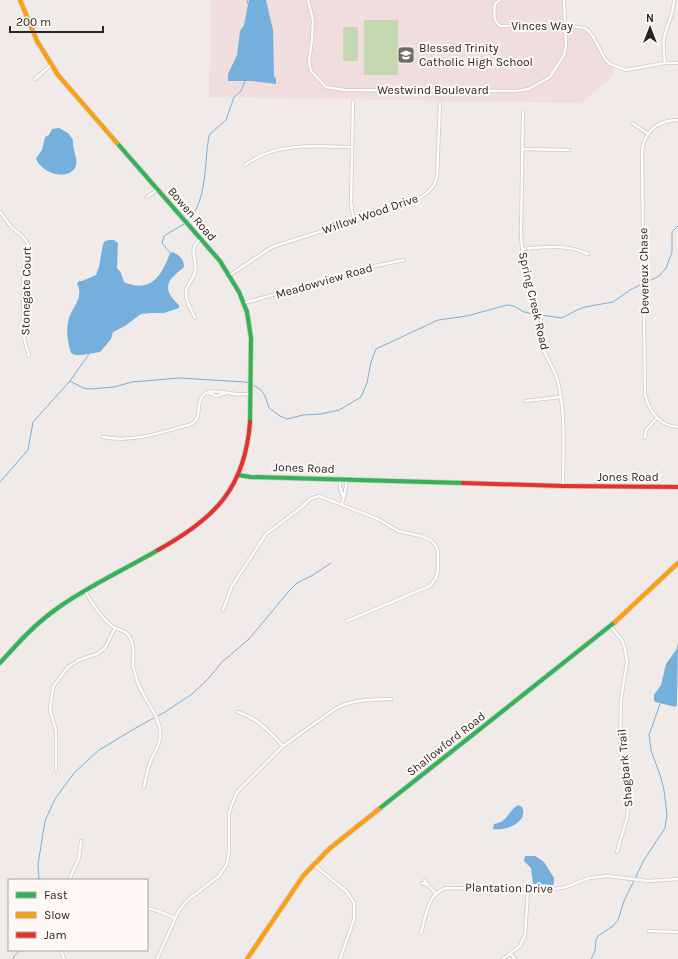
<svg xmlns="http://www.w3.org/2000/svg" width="678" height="959" viewBox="0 0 678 959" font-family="Karla,sans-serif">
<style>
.education{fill:#efdedd}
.green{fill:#c6d8b1}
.water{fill:#75b0dc}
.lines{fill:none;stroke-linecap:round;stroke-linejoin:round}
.stream{stroke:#75b0dc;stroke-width:1}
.street-casing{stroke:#ccc9c8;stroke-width:4}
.fast-casing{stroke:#ccc9c8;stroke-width:5.5}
.slow-casing{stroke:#ccc9c8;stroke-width:5.5}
.jam-casing{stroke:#ccc9c8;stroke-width:5.5}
.street{stroke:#fdfcfc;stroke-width:2.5}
.fast{stroke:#30b455;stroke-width:4}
.slow{stroke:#ff9f0a;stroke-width:4}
.jam{stroke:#e5322d;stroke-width:4}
.labels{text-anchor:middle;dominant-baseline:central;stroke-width:4;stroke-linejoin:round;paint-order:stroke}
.street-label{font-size:12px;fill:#282523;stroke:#fff8f5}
.poi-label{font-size:12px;fill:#282523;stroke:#fff8f5;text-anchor:start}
</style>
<rect width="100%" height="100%" fill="#f0ebe9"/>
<!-- education -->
<path class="education" d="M 211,0 L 564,0 L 564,25 L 578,26 L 588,30 L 605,59 L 613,65 L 613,77 L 581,103 L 209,97 Z"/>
<!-- green -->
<path class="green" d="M 364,20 L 398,20 L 398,75 L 364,75 Z
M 343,27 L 358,27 L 358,61 L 343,61 Z"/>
<!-- water -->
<path class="water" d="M 249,0 L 266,0 L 273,30 L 274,76 L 276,79 L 276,84 L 253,81 L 228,81 L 228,74 L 237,55 L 240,31 L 244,25 Z
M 59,128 L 68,133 L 73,140 C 72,148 78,158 76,165 C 70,183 40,173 36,158 L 42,150 L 45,137 L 49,135 L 52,129 Z
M 109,240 L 114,240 L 118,243 L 117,268 L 121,273 L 124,282 C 151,294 162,275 170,253 L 173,252 C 180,256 184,259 184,267 C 180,271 175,274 172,278 C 163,288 171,298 179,305 L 179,308 L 164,313 L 151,313 L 141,314 L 125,326 L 113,332 L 111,339 L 100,352 L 82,355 L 75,355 L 71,353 C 68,344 66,331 68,322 C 70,308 85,299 77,284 L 79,281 L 82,281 L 96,275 L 99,267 L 103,244 L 105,241 Z
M 678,644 L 677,704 L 676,707 L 655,702 L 654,700 L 654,695 L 661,685 L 666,664 L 676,650 Z
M 518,805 L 522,807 C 529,823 505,831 493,829 L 494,824 C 508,822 508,811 518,805 Z
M 525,856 L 535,856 L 544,862 L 554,878 L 554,884 L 553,885 L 533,884 L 531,868 L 524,861 Z"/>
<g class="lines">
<!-- stream -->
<path class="stream" d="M 247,0 L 248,4
M 187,222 C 208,201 204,163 209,136 L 211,133 L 226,120 L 234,97 L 241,91 L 245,81
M 170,253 L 162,243 L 164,236 L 184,224
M 645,283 L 659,276 L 666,268 L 672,252 L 672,232 L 678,226
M 70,381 L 83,388 L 91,389 L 114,387 L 132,382 L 179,378 L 245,382 L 249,383
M 252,384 L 261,390 L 265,396 L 269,408 L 280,416 L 287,419 L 303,415 L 321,414 L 339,410 L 361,397 L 367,383 L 371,362 L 376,349 L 438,320 L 467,316 L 507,305 L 514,306 L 524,312 L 534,314 L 562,318 L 577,310 L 585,307 L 613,302 L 630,290 L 642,284
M 0,482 L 28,450 L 33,422 L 70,381 L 89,354
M 39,880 L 38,864 L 45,821 L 55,799 L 74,773 L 99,750 L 139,726 L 165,712 L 192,694 L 208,679 L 222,662 L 249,639 L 289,591 L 297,583 L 313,575 L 331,563
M 12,959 L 20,950
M 591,959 L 595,951 L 596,940 L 598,936 L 613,926 L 618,920 L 624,901 L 644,860 L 665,828 L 667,815 L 664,790 L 661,778 L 651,750 L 649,735 L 660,704"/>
<!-- street casing -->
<g class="street-casing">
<path id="street" d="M 308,0 L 313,20 L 312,39 L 309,61 L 311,71 L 326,87 L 344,90 L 516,91 L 529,89 L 550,77 L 564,55 L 566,45 L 564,0
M 500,0 L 495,4 C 494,13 493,21 500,26 L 571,26 L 584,28 L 588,30 L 594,38 L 605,59 L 610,64 L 626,70 L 665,63 L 678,63
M 665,63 C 664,53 662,43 665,34 C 668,22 674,13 674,0
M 35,79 L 51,65
M 353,102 L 351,203 L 354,221
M 523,112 L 521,232 C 521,263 534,291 541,321 C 542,329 541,338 543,346 C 546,359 555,369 558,382 C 566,415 563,452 563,485
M 678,120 C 658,120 645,131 642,150 L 645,394 C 649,411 659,426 678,427
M 632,123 L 647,133
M 523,149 L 569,150
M 245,165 C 276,142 315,146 352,147
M 147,197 L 157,190
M 0,212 L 12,228 L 21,235 L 27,242 L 29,250 L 24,268 L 23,288 L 24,338 L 29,356
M 522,249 C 545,247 566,244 588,254
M 230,275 L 272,247 L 416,201 L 428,192 L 434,185 L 437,176 L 440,103
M 244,303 L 375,266 L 404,260
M 195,318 C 192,311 186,302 186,294 C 185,285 194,280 195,271 C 198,257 187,252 200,239
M 209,393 L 217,396 L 226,393
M 525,401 L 561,397
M 103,437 C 133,443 163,432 192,424 C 201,416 197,412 200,401 C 204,387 218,392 229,393 C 236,395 244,394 251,394
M 645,438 L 646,430 L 657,418
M 340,479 L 340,487 L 343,497
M 342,504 L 346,487 L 346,479
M 85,591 C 92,604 102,618 113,627 C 118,630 125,630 129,636 C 135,644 133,655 133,665 C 134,671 136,677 138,683 C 144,701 163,718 160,738 C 159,747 154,753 151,760 C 147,769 146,778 144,787
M 223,610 L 232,586 L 266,534 L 302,507 L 310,499 L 319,496 L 378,519 L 398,531 L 421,536 L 431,540 L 435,545 L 438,551 L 438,570 L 436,578 L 430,586 L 347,621
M 610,626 L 622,640 L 625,649 L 627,662 L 621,699 L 620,743 L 622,760 L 628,789 L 629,801 L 627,818 L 617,852
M 238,712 C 260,720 268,730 283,746
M 56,770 L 56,731 L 50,710 L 53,687 L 68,667 L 79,660 L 97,654 L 105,648 L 115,628
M 313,864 L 347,892 L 354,903 L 354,919 L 340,959
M 69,880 L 79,858 L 81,841
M 424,880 L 435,893
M 422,883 L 428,885
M 147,908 L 158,911 L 175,918
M 649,931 L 678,932
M 421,933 C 426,916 427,894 446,888 L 548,890 L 566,887 L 589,878 L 599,877 L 608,876 L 648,881 L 678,879
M 61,950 L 64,959
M 511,954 L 515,959
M 157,959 L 179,910 L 189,899 L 219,876 L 227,864 L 229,852 L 229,814 L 231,807 L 237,792 L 283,746 L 335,709 C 352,699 372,700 391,699
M 503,959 L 520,946 L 525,935 L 528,889"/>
</g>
<!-- fast casing -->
<g class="fast-casing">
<path id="fast" d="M 117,143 L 220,261 L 239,292 L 247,312 L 251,338 L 250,422
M 238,475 L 251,477 L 463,483
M 0,663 C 17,644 34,625 55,610 C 86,587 124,570 158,550
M 379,809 L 615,622"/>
</g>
<!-- slow casing -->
<g class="slow-casing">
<path id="slow" d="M 20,0 L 37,41 L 58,75 L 117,143
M 615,622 L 678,563
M 247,959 L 303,876 L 329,849 L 379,809"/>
</g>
<!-- jam casing -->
<g class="jam-casing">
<path id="jam" d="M 463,483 L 563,486 L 678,487
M 158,550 C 214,519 245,489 250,422"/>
</g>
<!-- street -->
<use href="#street" class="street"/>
<!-- fast -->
<use href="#fast" class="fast"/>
<!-- slow -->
<use href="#slow" class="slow"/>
<!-- jam -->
<use href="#jam" class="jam"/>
</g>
<!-- icons -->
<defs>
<g id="school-square" transform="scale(0.9)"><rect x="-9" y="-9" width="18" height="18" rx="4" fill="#6e6a68" stroke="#fff8f5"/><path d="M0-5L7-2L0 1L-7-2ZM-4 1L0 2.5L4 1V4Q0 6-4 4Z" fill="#fff"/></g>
</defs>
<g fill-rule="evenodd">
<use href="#school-square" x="406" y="55"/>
</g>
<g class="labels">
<!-- street labels -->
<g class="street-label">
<text x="542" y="26">Vinces Way</text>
<text x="433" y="90">Westwind Boulevard</text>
<text transform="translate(192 214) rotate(49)">Bowen Road</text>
<text transform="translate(370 214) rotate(-19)">Willow Wood Drive</text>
<text transform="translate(644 271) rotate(-91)">Devereux Chase</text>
<text transform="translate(324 281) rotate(-16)">Meadowview Road</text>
<text transform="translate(26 291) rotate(-89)">Stonegate Court</text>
<text transform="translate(534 301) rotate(77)">Spring Creek Road</text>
<text transform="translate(304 468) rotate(2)">Jones Road</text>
<text x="628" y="477">Jones Road</text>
<text transform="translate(446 744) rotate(-38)">Shallowford Road</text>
<text transform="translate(625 768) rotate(-95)">Shagbark Trail</text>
<text transform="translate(509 888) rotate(1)">Plantation Drive</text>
</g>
<!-- poi labels -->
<g class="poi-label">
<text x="419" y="48">Blessed Trinity<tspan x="419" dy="14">Catholic High School</tspan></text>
</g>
</g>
<!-- legend -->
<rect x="8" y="879" width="140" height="72" fill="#fff8f5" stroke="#a9a4a1"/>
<rect x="16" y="892" width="20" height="6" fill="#30b455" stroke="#a9a4a1"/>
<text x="44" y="899" font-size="12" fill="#282523">Fast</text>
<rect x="16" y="912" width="20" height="6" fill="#ff9f0a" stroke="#a9a4a1"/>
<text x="44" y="919" font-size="12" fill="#282523">Slow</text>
<rect x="16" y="932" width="20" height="6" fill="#e5322d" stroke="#a9a4a1"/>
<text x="44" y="939" font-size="12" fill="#282523">Jam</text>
<!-- north arrow -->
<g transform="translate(650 28)" stroke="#fff8f5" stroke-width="3" paint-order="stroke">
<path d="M0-3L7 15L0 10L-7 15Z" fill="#282523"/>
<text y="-6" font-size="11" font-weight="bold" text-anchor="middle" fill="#282523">N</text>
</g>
<!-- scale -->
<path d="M10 26v6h93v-6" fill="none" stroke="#282523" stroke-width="2"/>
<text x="16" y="26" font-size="12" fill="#282523" stroke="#fff8f5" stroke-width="3" paint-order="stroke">200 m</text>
</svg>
